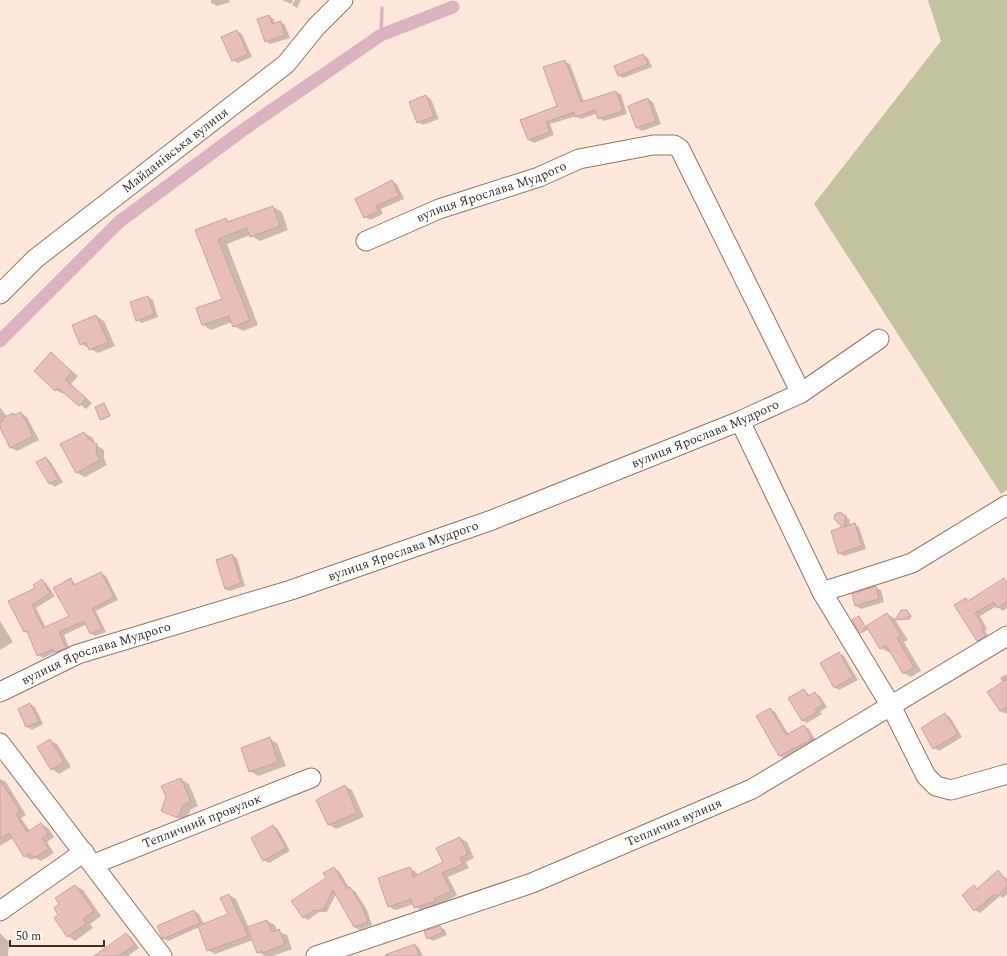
<svg xmlns="http://www.w3.org/2000/svg" width="1007" height="956" viewBox="0 0 1007 956" font-family="Spectral,serif">
<style>
.green{fill:#c4c3a0}
.shadow{fill:#0003}
.lines{fill:none;stroke-linecap:round;stroke-linejoin:round}
.stream{stroke:#dbb2bf;stroke-width:3.5}
.canal{stroke:#dbb2bf;stroke-width:13}
.building{fill:#e8beba;stroke:#cba29e}
.minor-casing{stroke:#947461;stroke-width:21}
.minor{stroke:#fff;stroke-width:19}
.labels{text-anchor:middle;dominant-baseline:central;stroke-width:3;stroke-linejoin:round;paint-order:stroke}
.street-label{font-size:13px;fill:#3e3028;stroke:#fff}
</style>
<rect width="100%" height="100%" fill="#fee8dc"/>
<!-- green -->
<path class="green" d="M 928,0 L 1007,0 L 1007,490 L 1001,494 L 814,204 L 941,41 Z"/>
<!-- shadow -->
<path class="shadow" d="M 211,0 L 229,0 L 230,2 L 217,6 L 211,3 Z
M 282,0 L 293,0 L 291,4 Z
M 295,0 L 301,0 L 297,8 L 292,5 Z
M 269,16 L 274,19 L 275,24 L 280,22 L 285,25 L 290,38 L 270,44 L 265,41 Z
M 237,31 L 242,34 L 252,57 L 238,63 L 233,60 Z
M 643,55 L 648,58 L 652,67 L 623,78 L 618,75 Z
M 564,61 L 570,64 L 584,102 L 616,92 L 621,94 L 627,114 L 604,121 L 599,118 L 598,113 L 581,119 L 576,116 L 550,124 L 554,135 L 534,143 L 529,140 L 558,107 Z
M 426,96 L 431,99 L 439,119 L 423,125 L 418,122 Z
M 648,99 L 653,102 L 661,124 L 642,131 L 637,128 L 629,106 Z
M 392,181 L 397,184 L 404,199 L 381,209 L 383,214 L 370,220 L 365,217 Z
M 273,207 L 282,212 L 288,230 L 260,241 L 250,235 L 227,244 L 258,325 L 243,331 L 234,326 L 232,322 L 211,330 L 203,325 L 223,299 L 196,230 L 225,219 L 231,222 Z
M 148,297 L 153,300 L 158,317 L 142,323 L 137,320 Z
M 96,316 L 104,321 L 115,346 L 98,353 L 81,344 Z
M 51,353 L 78,376 L 71,384 L 92,403 L 86,409 L 64,392 L 63,394 L 56,390 Z
M 104,404 L 111,416 L 103,420 L 101,419 Z
M 0,407 L 7,417 L 21,413 L 27,417 L 39,440 L 17,451 L 11,448 L 0,427 Z
M 84,433 L 92,437 L 96,445 L 104,450 L 104,458 L 107,465 L 85,477 L 77,473 L 62,445 Z
M 46,458 L 50,461 L 63,482 L 55,487 L 50,484 L 38,462 Z
M 845,515 L 850,520 L 849,526 L 855,524 L 859,527 L 866,549 L 844,556 L 839,553 L 844,528 L 835,519 Z
M 232,555 L 237,558 L 245,586 L 230,591 L 225,589 Z
M 101,573 L 106,576 L 118,600 L 96,611 L 106,632 L 96,636 L 91,634 L 87,624 L 64,635 L 70,650 L 60,654 L 56,652 L 43,658 L 38,655 L 29,634 L 25,632 L 10,602 L 36,588 L 42,580 L 46,583 L 55,596 L 36,608 L 46,628 L 70,617 L 71,580 L 77,585 Z
M 1004,580 L 1007,581 L 1007,608 L 1003,611 L 997,606 L 980,616 L 987,629 L 985,631 L 990,639 L 982,643 L 977,641 L 966,599 L 969,601 Z
M 876,588 L 881,590 L 884,602 L 861,609 L 856,606 Z
M 907,611 L 912,616 L 909,620 L 896,619 Z
M 887,614 L 894,618 L 908,640 L 904,642 L 921,671 L 911,677 L 904,673 L 890,651 L 888,652 L 881,648 L 869,629 L 862,633 L 860,632 L 859,617 L 866,627 Z
M 0,621 L 13,642 L 0,650 Z
M 839,653 L 844,656 L 858,680 L 839,690 L 834,687 Z
M 1007,674 L 1007,714 L 1000,711 L 1003,683 L 1000,678 Z
M 804,690 L 810,696 L 815,693 L 820,696 L 827,707 L 820,712 L 822,714 L 807,723 L 802,720 Z
M 30,704 L 35,707 L 43,724 L 32,730 L 27,727 L 19,709 Z
M 770,709 L 775,712 L 789,735 L 804,726 L 809,729 L 816,741 L 785,759 L 780,756 L 757,716 Z
M 945,714 L 950,717 L 962,737 L 939,751 L 934,748 Z
M 270,739 L 277,743 L 286,766 L 258,776 L 250,771 Z
M 50,740 L 58,745 L 71,767 L 59,774 L 52,769 Z
M 0,779 L 6,782 L 26,815 L 21,818 L 30,831 L 41,824 L 48,828 L 54,837 L 47,842 L 54,853 L 41,861 L 35,858 L 31,860 L 25,856 L 13,838 L 0,846 Z
M 181,779 L 189,784 L 198,806 L 191,809 L 186,821 L 162,811 Z
M 345,786 L 352,790 L 364,817 L 336,829 L 328,824 Z
M 273,826 L 278,829 L 290,851 L 269,863 L 264,860 Z
M 460,838 L 467,842 L 474,858 L 466,862 L 469,868 L 448,877 L 457,895 L 441,904 L 422,911 L 415,907 L 414,904 L 396,910 L 389,907 L 410,868 L 416,872 L 418,876 L 444,863 Z
M 334,868 L 339,871 L 350,889 L 355,891 L 367,910 L 372,925 L 360,930 L 354,927 L 336,894 L 327,912 L 319,912 L 308,920 L 303,917 Z
M 998,872 L 1007,879 L 1007,894 L 1003,898 L 1000,896 L 980,913 L 975,910 L 974,887 L 979,889 Z
M 75,886 L 83,890 L 101,916 L 90,924 L 93,928 L 75,941 L 67,936 Z
M 229,895 L 236,899 L 249,928 L 267,921 L 275,925 L 277,931 L 287,935 L 292,949 L 273,956 L 265,956 L 258,952 L 253,940 L 215,954 L 208,950 L 200,927 L 168,941 L 163,938 L 194,911 L 199,914 L 204,924 L 229,915 Z
M 440,927 L 445,930 L 447,935 L 433,941 L 428,938 Z
M 0,933 L 9,942 L 8,956 L 0,956 Z
M 126,934 L 131,937 L 139,948 L 128,956 L 98,956 Z
M 414,945 L 419,948 L 423,956 L 399,956 Z"/>
<g class="lines">
<!-- stream -->
<path class="stream" d="M 381,35 L 382,8"/>
<!-- canal -->
<path class="canal" d="M 0,341 L 119,222 L 243,130 L 381,35 L 453,7"/>
</g>
<!-- building -->
<path class="building" d="M 269,15 L 272,24 L 281,21 L 285,35 L 265,42 L 257,19 Z
M 237,30 L 248,54 L 232,61 L 221,37 Z
M 643,54 L 648,64 L 618,76 L 614,66 Z
M 565,60 L 581,102 L 616,91 L 623,111 L 598,119 L 595,110 L 575,117 L 574,112 L 546,122 L 550,132 L 528,140 L 520,120 L 557,106 L 543,67 Z
M 426,95 L 434,116 L 417,123 L 409,102 Z
M 648,98 L 656,121 L 636,128 L 628,106 Z
M 392,180 L 399,196 L 376,206 L 378,211 L 364,218 L 355,199 Z
M 273,206 L 280,226 L 250,237 L 247,228 L 218,239 L 250,320 L 233,327 L 229,316 L 202,325 L 196,308 L 222,299 L 195,230 L 226,218 L 227,222 Z
M 148,296 L 154,314 L 136,321 L 130,302 Z
M 96,315 L 108,342 L 89,350 L 86,342 L 80,345 L 72,325 Z
M 51,352 L 72,372 L 65,380 L 86,398 L 79,406 L 58,388 L 55,391 L 34,371 Z
M 104,403 L 110,415 L 100,420 L 95,407 Z
M 21,412 L 33,436 L 10,448 L 0,428 L 0,422 L 4,420 L 3,418 L 13,413 L 14,415 Z
M 84,432 L 88,439 L 97,444 L 96,453 L 100,460 L 76,473 L 60,444 Z
M 46,457 L 58,479 L 49,484 L 36,462 Z
M 840,512 L 846,516 L 844,527 L 855,523 L 862,546 L 838,554 L 831,531 L 842,527 L 834,519 L 835,514 Z
M 232,554 L 241,583 L 225,589 L 216,560 Z
M 101,572 L 114,597 L 92,609 L 102,629 L 90,634 L 84,621 L 59,632 L 66,648 L 55,652 L 53,649 L 37,656 L 27,631 L 24,632 L 8,601 L 35,588 L 33,585 L 42,579 L 50,593 L 32,605 L 43,628 L 69,616 L 53,588 L 71,578 L 74,585 Z
M 1004,578 L 1007,584 L 1007,602 L 997,608 L 994,602 L 975,613 L 983,626 L 981,628 L 986,636 L 977,641 L 954,605 L 966,598 L 968,601 Z
M 876,586 L 879,599 L 855,606 L 852,594 Z
M 901,610 L 907,610 L 910,615 L 907,619 L 895,620 Z
M 887,613 L 901,636 L 897,638 L 914,667 L 903,674 L 886,645 L 880,649 L 866,626 Z
M 859,616 L 866,628 L 860,633 L 852,620 Z
M 839,652 L 853,677 L 834,688 L 820,663 Z
M 1007,679 L 1007,707 L 1000,711 L 987,692 Z
M 804,689 L 808,696 L 815,692 L 823,704 L 815,709 L 817,712 L 802,721 L 788,698 Z
M 30,703 L 39,722 L 26,727 L 18,709 Z
M 770,708 L 786,735 L 804,725 L 812,739 L 779,756 L 756,716 Z
M 945,713 L 958,734 L 933,749 L 921,728 Z
M 270,737 L 278,762 L 249,772 L 241,748 Z
M 50,739 L 64,762 L 51,770 L 37,747 Z
M 181,778 L 191,802 L 183,805 L 178,818 L 161,811 L 166,797 L 161,786 Z
M 0,780 L 20,811 L 16,814 L 27,832 L 41,823 L 48,834 L 42,838 L 49,849 L 34,858 L 30,853 L 24,857 L 9,833 L 0,839 Z
M 345,785 L 357,813 L 328,825 L 316,800 Z
M 273,825 L 286,848 L 263,861 L 251,838 Z
M 460,837 L 468,854 L 460,858 L 463,864 L 442,873 L 451,891 L 434,899 L 435,901 L 414,908 L 411,899 L 388,907 L 378,878 L 410,867 L 413,877 L 443,862 L 436,848 Z
M 334,867 L 347,889 L 350,887 L 362,906 L 368,922 L 354,927 L 333,890 L 324,908 L 319,911 L 314,910 L 303,918 L 291,901 L 326,878 L 323,873 Z
M 998,870 L 1007,881 L 1007,887 L 997,896 L 995,894 L 974,911 L 962,895 L 974,885 L 977,889 Z
M 75,885 L 94,911 L 83,919 L 86,924 L 67,937 L 54,918 L 58,915 L 54,908 L 59,904 L 55,898 Z
M 229,894 L 248,936 L 207,951 L 198,926 L 228,914 L 220,898 Z
M 194,910 L 200,923 L 163,939 L 157,926 Z
M 267,920 L 272,932 L 279,929 L 285,944 L 263,953 L 262,951 L 257,953 L 247,927 Z
M 440,926 L 443,932 L 427,939 L 424,931 Z
M 126,933 L 135,945 L 119,956 L 94,956 Z
M 415,944 L 419,956 L 386,956 L 385,955 Z"/>
<g class="lines">
<!-- minor casing -->
<g class="minor-casing">
<g id="minor">
<path id="s1" d="M 366,241 L 439,209 L 539,177 L 579,159 L 653,145 L 674,145 L 680,149 L 801,393"/>
<path id="s2" d="M 0,294 L 35,259 L 286,64 L 316,27 L 343,0"/>
<path d="M 740,421 L 822,592 L 891,706 L 926,776 L 936,786 L 951,790 L 1007,774"/>
<path d="M 822,592 L 912,563 L 1007,505"/>
<path id="s3" d="M 0,692 L 78,654 L 291,590 L 492,520 L 740,421 L 801,393 L 879,339"/>
<path d="M 0,743 L 162,956"/>
<path id="s4" d="M 94,864 L 311,778"/>
<path d="M 0,911 L 84,852"/>
<path id="s5" d="M 316,956 L 532,883 L 752,789 L 1007,636"/>
</g>
</g>
<!-- minor -->
<use href="#minor" class="minor"/>
</g>
<g class="labels">
<!-- street labels -->
<g class="street-label">
<text stroke="none"><textPath href="#s2" startOffset="227">Майданівська вулиця</textPath></text>
<text stroke="none"><textPath href="#s1" startOffset="135">вулиця Ярослава Мудрого</textPath></text>
<text stroke="none"><textPath href="#s3" startOffset="752">вулиця Ярослава Мудрого</textPath></text>
<text stroke="none"><textPath href="#s3" startOffset="428">вулиця Ярослава Мудрого</textPath></text>
<text stroke="none"><textPath href="#s3" startOffset="104">вулиця Ярослава Мудрого</textPath></text>
<text stroke="none"><textPath href="#s4" startOffset="116">Тепличний провулок</textPath></text>
<text stroke="none"><textPath href="#s5" startOffset="382">Теплична вулиця</textPath></text>
</g>
</g>
<!-- scale -->
<path d="M10 940v6h94v-6" fill="none" stroke="#3e3028" stroke-width="2"/>
<text x="16" y="940" font-size="12" fill="#3e3028" stroke="#ffffff" stroke-width="3" paint-order="stroke">50 m</text>
</svg>
